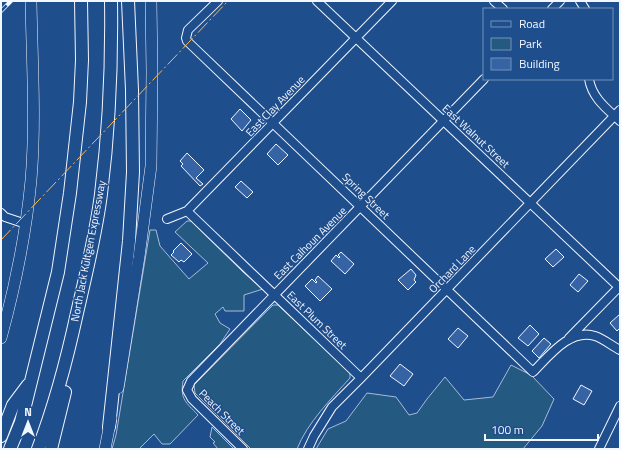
<svg xmlns="http://www.w3.org/2000/svg" width="621" height="450" viewBox="0 0 621 450" font-family="'Titillium Web',sans-serif">
<style>
.green{fill:#245a82;stroke:#a8bbd7}
.building{fill:#3563a3;stroke:#f2f6ff}
.lines{fill:none;stroke-linecap:round;stroke-linejoin:round}
.minor-casing{stroke:#f2f6ff;stroke-width:10}
.major-casing{stroke:#f2f6ff;stroke-width:12}
.highway-casing{stroke:#f2f6ff;stroke-width:14}
.minor{stroke:#1f4e8c;stroke-width:8}
.major{stroke:#1f4e8c;stroke-width:11}
.highway{stroke:#1f4e8c;stroke-width:12}
.rail-casing{stroke:#f2f6ff;stroke-width:4}
.rail{stroke:#1f4e8c;stroke-width:2.5;stroke-dasharray:8;stroke-linecap:butt}
.power{stroke:#ffb74d;stroke-width:1;stroke-dasharray:14 3 2 3;stroke-linecap:butt}
.labels{text-anchor:middle;dominant-baseline:central;stroke-width:3;stroke-linejoin:round;paint-order:stroke}
.street-label{font-size:11px;fill:#f2f6ff;stroke:#1f4e8c}
</style>
<rect width="100%" height="100%" fill="#1f4e8c"/>
<!-- green -->
<path class="green" d="M 187,221 L 191,221 L 244,273 L 263,289 L 244,295 L 244,311 L 225,311 L 223,307 L 215,314 L 220,323 L 230,329 L 220,344 L 183,381 C 180,400 186,402 198,415 L 170,444 L 162,444 L 154,434 L 139,449 L 112,449 L 116,435 L 150,230 L 156,230 L 160,246 L 189,279 L 208,263 L 175,232 Z
M 273,305 L 278,305 L 350,373 L 350,378 C 332,398 307,423 297,449 L 251,449 L 195,393 L 194,385 Z
M 511,365 L 531,375 L 554,399 L 542,426 L 523,449 L 316,449 L 328,429 L 346,421 L 367,393 L 396,397 L 409,415 L 417,413 L 427,399 L 445,377 L 464,400 L 493,397 Z
M 212,427 L 234,449 L 218,449 L 213,443 L 215,442 L 210,437 Z"/>
<!-- building -->
<path class="building" d="M 240,109 L 251,120 L 242,131 L 231,119 Z
M 276,144 L 288,155 L 278,165 L 267,154 Z
M 187,153 L 204,170 L 196,178 L 203,184 L 200,186 L 181,166 L 183,164 L 180,161 Z
M 241,181 L 253,192 L 247,198 L 235,187 Z
M 181,243 L 192,254 L 184,262 L 181,260 L 179,262 L 171,255 L 174,252 L 173,251 Z
M 556,249 L 564,257 L 553,267 L 545,259 Z
M 341,252 L 354,264 L 345,274 L 331,261 L 336,255 L 339,258 L 340,257 L 338,255 Z
M 411,269 L 416,275 L 414,280 L 416,282 L 408,290 L 398,280 Z
M 579,274 L 588,281 L 578,292 L 570,285 Z
M 318,276 L 332,289 L 320,301 L 305,286 L 312,279 L 316,283 L 317,282 L 315,280 Z
M 620,314 L 620,328 L 617,331 L 610,323 Z
M 530,325 L 539,334 L 528,346 L 518,338 Z
M 458,328 L 468,336 L 458,348 L 448,339 Z
M 544,338 L 551,344 L 539,358 L 532,351 Z
M 400,364 L 413,374 L 404,386 L 390,376 Z
M 581,385 L 592,391 L 584,405 L 573,399 Z"/>
<g class="lines">
<!-- minor casing -->
<g class="minor-casing">
<path id="minor" d="M 218,1 L 188,30 L 186,38 L 187,41 L 533,372 C 549,356 570,328 595,336 C 604,339 612,346 620,350
M 317,1 L 620,288
M 494,1 L 503,9
M 580,1 L 585,9
M 552,9 L 560,1
M 589,79 C 592,98 607,109 620,121
M 187,211 L 361,378
M 1,213 L 5,217 L 26,224
M 167,219 L 187,211 L 392,1
M 569,338 L 620,286
M 243,449 L 192,399 L 187,390 L 191,381 L 484,79
M 308,449 L 314,436 L 332,407 L 361,378 L 620,110
M 599,449 L 620,406"/>
</g>
<!-- major casing -->
<g class="major-casing">
<path id="major" d="M 1,338 C 15,287 26,234 31,180 C 36,121 32,61 31,1
M 118,388 L 139,257 L 151,166 L 152,72 L 151,1
M 105,449 L 111,418"/>
</g>
<!-- highway casing -->
<g class="highway-casing">
<path id="highway" d="M 109,427 L 129,241 L 133,172 L 132,90 L 128,1
M 1,436 L 13,405 L 28,385
M 10,449 L 21,422 L 58,272 L 70,193 L 80,102 L 82,60 L 81,1
M 38,449 C 55,405 67,359 77,313 C 86,274 96,234 101,194 C 109,130 112,66 111,1
M 51,449 L 65,392"/>
</g>
<!-- minor -->
<use href="#minor" class="minor"/>
<!-- major -->
<use href="#major" class="major"/>
<!-- highway -->
<use href="#highway" class="highway"/>
<!-- rail casing -->
<g class="rail-casing">
<path id="rail" d="M 1,11 L 11,1"/>
</g>
<!-- rail -->
<use href="#rail" class="rail"/>
<!-- power -->
<path class="power" d="M 1,240 L 228,1"/>
</g>
<g class="labels">
<!-- street labels -->
<g class="street-label">
<text transform="translate(275 106) rotate(-46)">East Clay Avenue</text>
<text transform="translate(476 136) rotate(43)">East Walnut Street</text>
<text transform="translate(366 196) rotate(44)">Spring Street</text>
<text transform="translate(310 243) rotate(-45)">East Calhoun Avenue</text>
<text transform="translate(88 251) rotate(-79)">North Jack Kultgen Expressway</text>
<text transform="translate(452 269) rotate(-46)">Orchard Lane</text>
<text transform="translate(317 320) rotate(44)">East Plum Street</text>
<text transform="translate(222 412) rotate(45)">Peach Street</text>
</g>
</g>
<!-- border -->
<rect width="621" height="450" fill="none" stroke="#f2f6ff" stroke-width="4"/>
<!-- legend -->
<rect x="483" y="8" width="130" height="72" fill="#1f4e8c" stroke="#7391ba"/>
<rect x="491" y="21" width="20" height="6" fill="#1f4e8c" stroke="#7391ba"/>
<text x="519" y="28" font-size="12" fill="#f2f6ff">Road</text>
<rect x="491" y="38" width="20" height="12" fill="#245a82" stroke="#7391ba"/>
<text x="519" y="48" font-size="12" fill="#f2f6ff">Park</text>
<rect x="491" y="58" width="20" height="12" fill="#3563a3" stroke="#7391ba"/>
<text x="519" y="68" font-size="12" fill="#f2f6ff">Building</text>
<!-- north arrow -->
<g transform="translate(28 422)" stroke="#1f4e8c" stroke-width="3" paint-order="stroke">
<path d="M0-3L7 15L0 10L-7 15Z" fill="#f2f6ff"/>
<text y="-6" font-size="11" font-weight="bold" text-anchor="middle" fill="#f2f6ff">N</text>
</g>
<!-- scale -->
<path d="M485 434v6h113v-6" fill="none" stroke="#f2f6ff" stroke-width="2"/>
<text x="491" y="434" font-size="12" fill="#f2f6ff" stroke="#1f4e8c" stroke-width="3" paint-order="stroke">100 m</text>
</svg>
